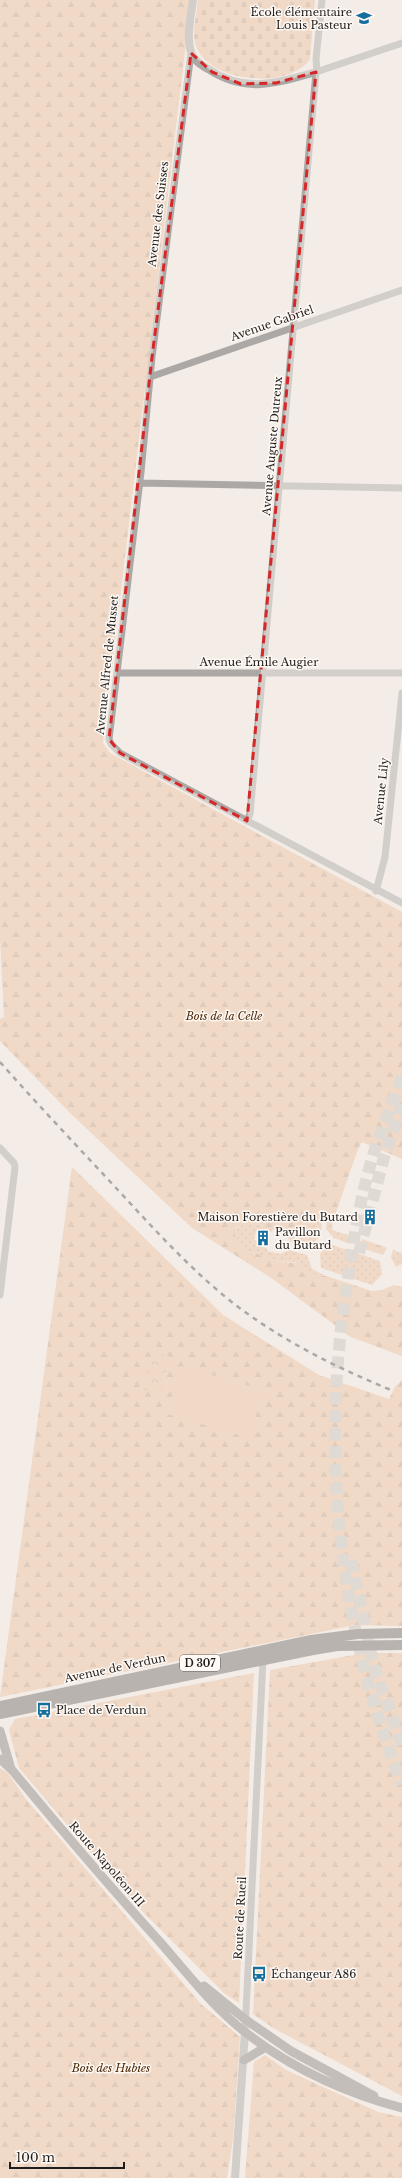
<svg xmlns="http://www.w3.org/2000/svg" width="402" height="2178" viewBox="0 0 402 2178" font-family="'Libre Baskerville',serif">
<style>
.grass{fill:url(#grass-dots)}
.forest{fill:url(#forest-firs)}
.cemetery{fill:url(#cemetery-stones)}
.park{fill:url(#park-crowns)}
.garden{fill:#edc09f}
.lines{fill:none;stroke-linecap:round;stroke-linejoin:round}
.motorway-tunnel{stroke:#c9c3be;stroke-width:12;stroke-dasharray:12 6;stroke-linecap:butt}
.minor{stroke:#aba8a6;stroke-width:7}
.tertiary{stroke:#aba8a6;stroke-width:8}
.secondary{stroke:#8a8683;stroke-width:9}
.primary{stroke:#736e6b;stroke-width:10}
.rail{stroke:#575451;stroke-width:2.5;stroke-dasharray:5 5;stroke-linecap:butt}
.marked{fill:none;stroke:#d62828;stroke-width:3;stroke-dasharray:8 5;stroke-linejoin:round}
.labels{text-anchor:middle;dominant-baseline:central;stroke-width:3;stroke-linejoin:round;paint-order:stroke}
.shield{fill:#fff9f5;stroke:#625f5c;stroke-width:1}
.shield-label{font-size:10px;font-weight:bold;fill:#1f1d1b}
.poi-label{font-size:11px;fill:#1f1d1b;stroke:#fff9f5;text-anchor:start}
.street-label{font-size:11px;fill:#1f1d1b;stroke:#fff9f5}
.park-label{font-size:11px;font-style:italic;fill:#4d2804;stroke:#fff9f5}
</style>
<defs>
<pattern id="grass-dots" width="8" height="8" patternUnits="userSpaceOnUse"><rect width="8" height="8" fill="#edc09f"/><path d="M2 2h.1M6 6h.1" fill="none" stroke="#cba588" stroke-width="1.8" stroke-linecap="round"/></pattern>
<pattern id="forest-firs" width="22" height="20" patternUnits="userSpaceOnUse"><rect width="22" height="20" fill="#edc09f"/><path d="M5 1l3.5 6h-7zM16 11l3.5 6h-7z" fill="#cba588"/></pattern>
<pattern id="cemetery-stones" width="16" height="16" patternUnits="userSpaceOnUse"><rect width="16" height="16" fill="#edc09f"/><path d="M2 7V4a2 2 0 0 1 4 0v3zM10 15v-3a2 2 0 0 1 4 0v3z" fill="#cba588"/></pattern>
<pattern id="park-crowns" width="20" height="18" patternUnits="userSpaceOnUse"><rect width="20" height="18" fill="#edc09f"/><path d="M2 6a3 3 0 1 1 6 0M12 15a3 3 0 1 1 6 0" fill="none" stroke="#cba588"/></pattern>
</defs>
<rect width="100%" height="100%" fill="#f3ece7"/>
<!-- grass -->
<path class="grass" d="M 315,1212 L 322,1216 L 321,1235 L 310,1247 L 291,1242 L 287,1237 L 288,1234 L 300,1238 Z
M 327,1219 L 333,1221 L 332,1230 L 354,1237 L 351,1244 L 334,1238 L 326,1229 Z
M 251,1222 L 273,1229 L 272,1232 L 265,1229 L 264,1232 L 259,1230 L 256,1232 L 254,1239 L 260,1244 L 260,1246 L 267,1248 L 267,1251 L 280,1254 L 289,1250 L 307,1255 L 312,1269 L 326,1276 L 307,1274 L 295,1262 L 278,1261 L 240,1248 L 235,1237 L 236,1229 L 243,1223 Z
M 329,1244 L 380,1261 L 382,1274 L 372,1285 L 321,1268 L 320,1254 Z
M 393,1250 L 402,1253 L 402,1264 L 396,1267 L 391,1257 Z"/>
<!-- forest -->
<path class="forest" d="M 0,0 L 191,0 L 103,743 L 110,753 L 402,912 L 402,1159 L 362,1142 L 358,1149 L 333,1221 L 315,1213 L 306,1237 L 300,1238 L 251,1222 L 243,1223 L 236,1228 L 235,1237 L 240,1248 L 278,1261 L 303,1264 L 307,1274 L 326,1276 L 372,1291 L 382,1290 L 394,1285 L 402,1287 L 402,1356 L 351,1337 L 270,1277 L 192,1228 L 70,1113 L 0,1041 L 0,1019 L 4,1017 L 0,937 Z
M 72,1167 L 223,1315 L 319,1375 L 389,1399 L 395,1387 L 402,1380 L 402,1626 L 355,1625 L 0,1697 Z
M 362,1239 L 387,1248 L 383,1255 L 361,1248 Z
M 365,1653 L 402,1653 L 402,2096 L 273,2028 L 253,2014 L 270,1670 Z
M 254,1673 L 239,2003 L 224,1993 L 132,1901 L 19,1768 L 9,1730 L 15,1719 Z
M 0,1768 L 8,1773 L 25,1798 L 200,2003 L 240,2037 L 233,2139 L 227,2178 L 0,2178 Z
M 265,2055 L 286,2070 L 378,2112 L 402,2117 L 402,2178 L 245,2178 L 254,2062 Z"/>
<!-- cemetery -->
<path class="cemetery" d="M 198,0 L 315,0 L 310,59 C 289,90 209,83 196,46 C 191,33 197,13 198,0 Z"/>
<!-- park -->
<path class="park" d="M 156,1352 L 174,1358 L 164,1376 L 159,1394 L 139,1388 Z"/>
<!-- garden -->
<path class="garden" d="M 181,1366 L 263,1390 L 249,1438 L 167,1414 Z"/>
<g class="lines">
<!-- motorway-tunnel -->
<path class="motorway-tunnel" d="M 402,1077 C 393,1101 383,1125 375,1149 C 362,1190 354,1234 348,1277 C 320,1452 337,1619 402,1784
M 359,1253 L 384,1157 L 402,1104
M 351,1560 L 374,1667 L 402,1745"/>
<!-- minor -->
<path class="minor" d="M 191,53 L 152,357 L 141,472 L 109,739 L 111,744 L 120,753 L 402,903
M 317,72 L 316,59 L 322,0
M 150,377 L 402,290
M 140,483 L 402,488
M 117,673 L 402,673
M 247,821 L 250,814 L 316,72 L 402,43
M 376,891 L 385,857 L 402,693
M 0,1148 L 14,1163 L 15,1167 L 0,1295
M 245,2032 L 263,1659"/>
<!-- tertiary -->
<path class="tertiary" d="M 193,0 C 191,16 186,37 191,52 C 193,60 201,65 208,69 C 246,94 276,83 316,72
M 235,2178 L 245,2032"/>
<!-- secondary -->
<path class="secondary" d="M 0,1731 L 11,1769
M 0,1759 L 12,1770 C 60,1828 109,1886 160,1942 C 187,1973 213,2007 245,2032 C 291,2068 346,2093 402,2108
M 204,1986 L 246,2020 L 291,2051 L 374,2096
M 244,2060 L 266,2047"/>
<!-- primary -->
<path class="primary" d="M 0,1706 L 311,1640 L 358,1634 L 402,1633
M 0,1714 L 313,1650 L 337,1646 L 402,1645"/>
<!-- rail -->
<path class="rail" d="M 0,1062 C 38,1105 78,1147 117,1189 C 154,1229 190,1269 233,1303 C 281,1340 335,1367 391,1390"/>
</g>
<!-- marked area -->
<path d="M0 0H402V2178H0ZM 191,53 L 212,72 L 241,84 L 276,83 L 316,72 L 247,821 L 120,753 L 109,739 L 152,357 Z" fill="#f3ece7" fill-opacity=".55" fill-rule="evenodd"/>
<path class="marked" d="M 191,53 L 212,72 L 241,84 L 276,83 L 316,72 L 247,821 L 120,753 L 109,739 L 152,357 Z"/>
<!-- icons -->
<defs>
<g id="school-bare" transform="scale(1.2)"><path d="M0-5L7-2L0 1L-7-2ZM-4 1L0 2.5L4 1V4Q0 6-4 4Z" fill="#156f9e" stroke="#fff9f5" stroke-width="2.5" paint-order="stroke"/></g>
<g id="building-bare" transform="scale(1.2)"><path d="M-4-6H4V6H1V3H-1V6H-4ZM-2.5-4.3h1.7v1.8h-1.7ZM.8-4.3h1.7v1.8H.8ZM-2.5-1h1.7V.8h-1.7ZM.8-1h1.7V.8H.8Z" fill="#156f9e" stroke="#fff9f5" stroke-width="2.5" paint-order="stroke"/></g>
<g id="bus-bare" transform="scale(1.2)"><path d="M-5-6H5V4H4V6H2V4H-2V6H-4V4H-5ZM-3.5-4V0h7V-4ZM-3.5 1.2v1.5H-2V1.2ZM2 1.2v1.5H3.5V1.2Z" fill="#156f9e" stroke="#fff9f5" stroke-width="2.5" paint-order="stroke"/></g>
</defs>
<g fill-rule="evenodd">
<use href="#school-bare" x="364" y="18"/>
<use href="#building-bare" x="370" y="1217"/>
<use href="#building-bare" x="263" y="1238"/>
<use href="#bus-bare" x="44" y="1710"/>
<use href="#bus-bare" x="259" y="1974"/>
</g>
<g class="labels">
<!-- shield labels -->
<rect class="shield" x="180" y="1655" width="40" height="16" rx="3"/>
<g class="shield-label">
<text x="200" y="1663">D 307</text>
</g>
<!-- poi labels -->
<g class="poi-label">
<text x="352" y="12" text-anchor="end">École élémentaire<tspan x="352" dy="13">Louis Pasteur</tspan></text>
<text x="358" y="1217" text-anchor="end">Maison Forestière du Butard</text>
<text x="275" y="1232">Pavillon<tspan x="275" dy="13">du Butard</tspan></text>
<text x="56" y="1710">Place de Verdun</text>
<text x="271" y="1974">Échangeur A86</text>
</g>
<!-- street labels -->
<g class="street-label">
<text transform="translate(158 214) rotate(-83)">Avenue des Suisses</text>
<text transform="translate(272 323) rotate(-19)">Avenue Gabriel</text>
<text transform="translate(272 446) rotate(-85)">Avenue Auguste Dutreux</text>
<text x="259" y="662">Avenue Émile Augier</text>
<text transform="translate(107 665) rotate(-84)">Avenue Alfred de Musset</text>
<text transform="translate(381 791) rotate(-84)">Avenue Lily</text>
<text transform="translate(115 1668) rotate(-12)">Avenue de Verdun</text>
<text transform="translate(107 1864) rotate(49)">Route Napoléon III</text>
<text transform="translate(240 1918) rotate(-87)">Route de Rueil</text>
</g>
<!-- park labels -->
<g class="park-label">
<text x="224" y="1016">Bois de la Celle</text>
<text x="111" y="2068">Bois des Hubies</text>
</g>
</g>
<!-- scale -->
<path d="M10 2162v6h114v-6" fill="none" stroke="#1f1d1b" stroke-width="2"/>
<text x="16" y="2162" font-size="12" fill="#1f1d1b" stroke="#fff9f5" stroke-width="3" paint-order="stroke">100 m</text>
</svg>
